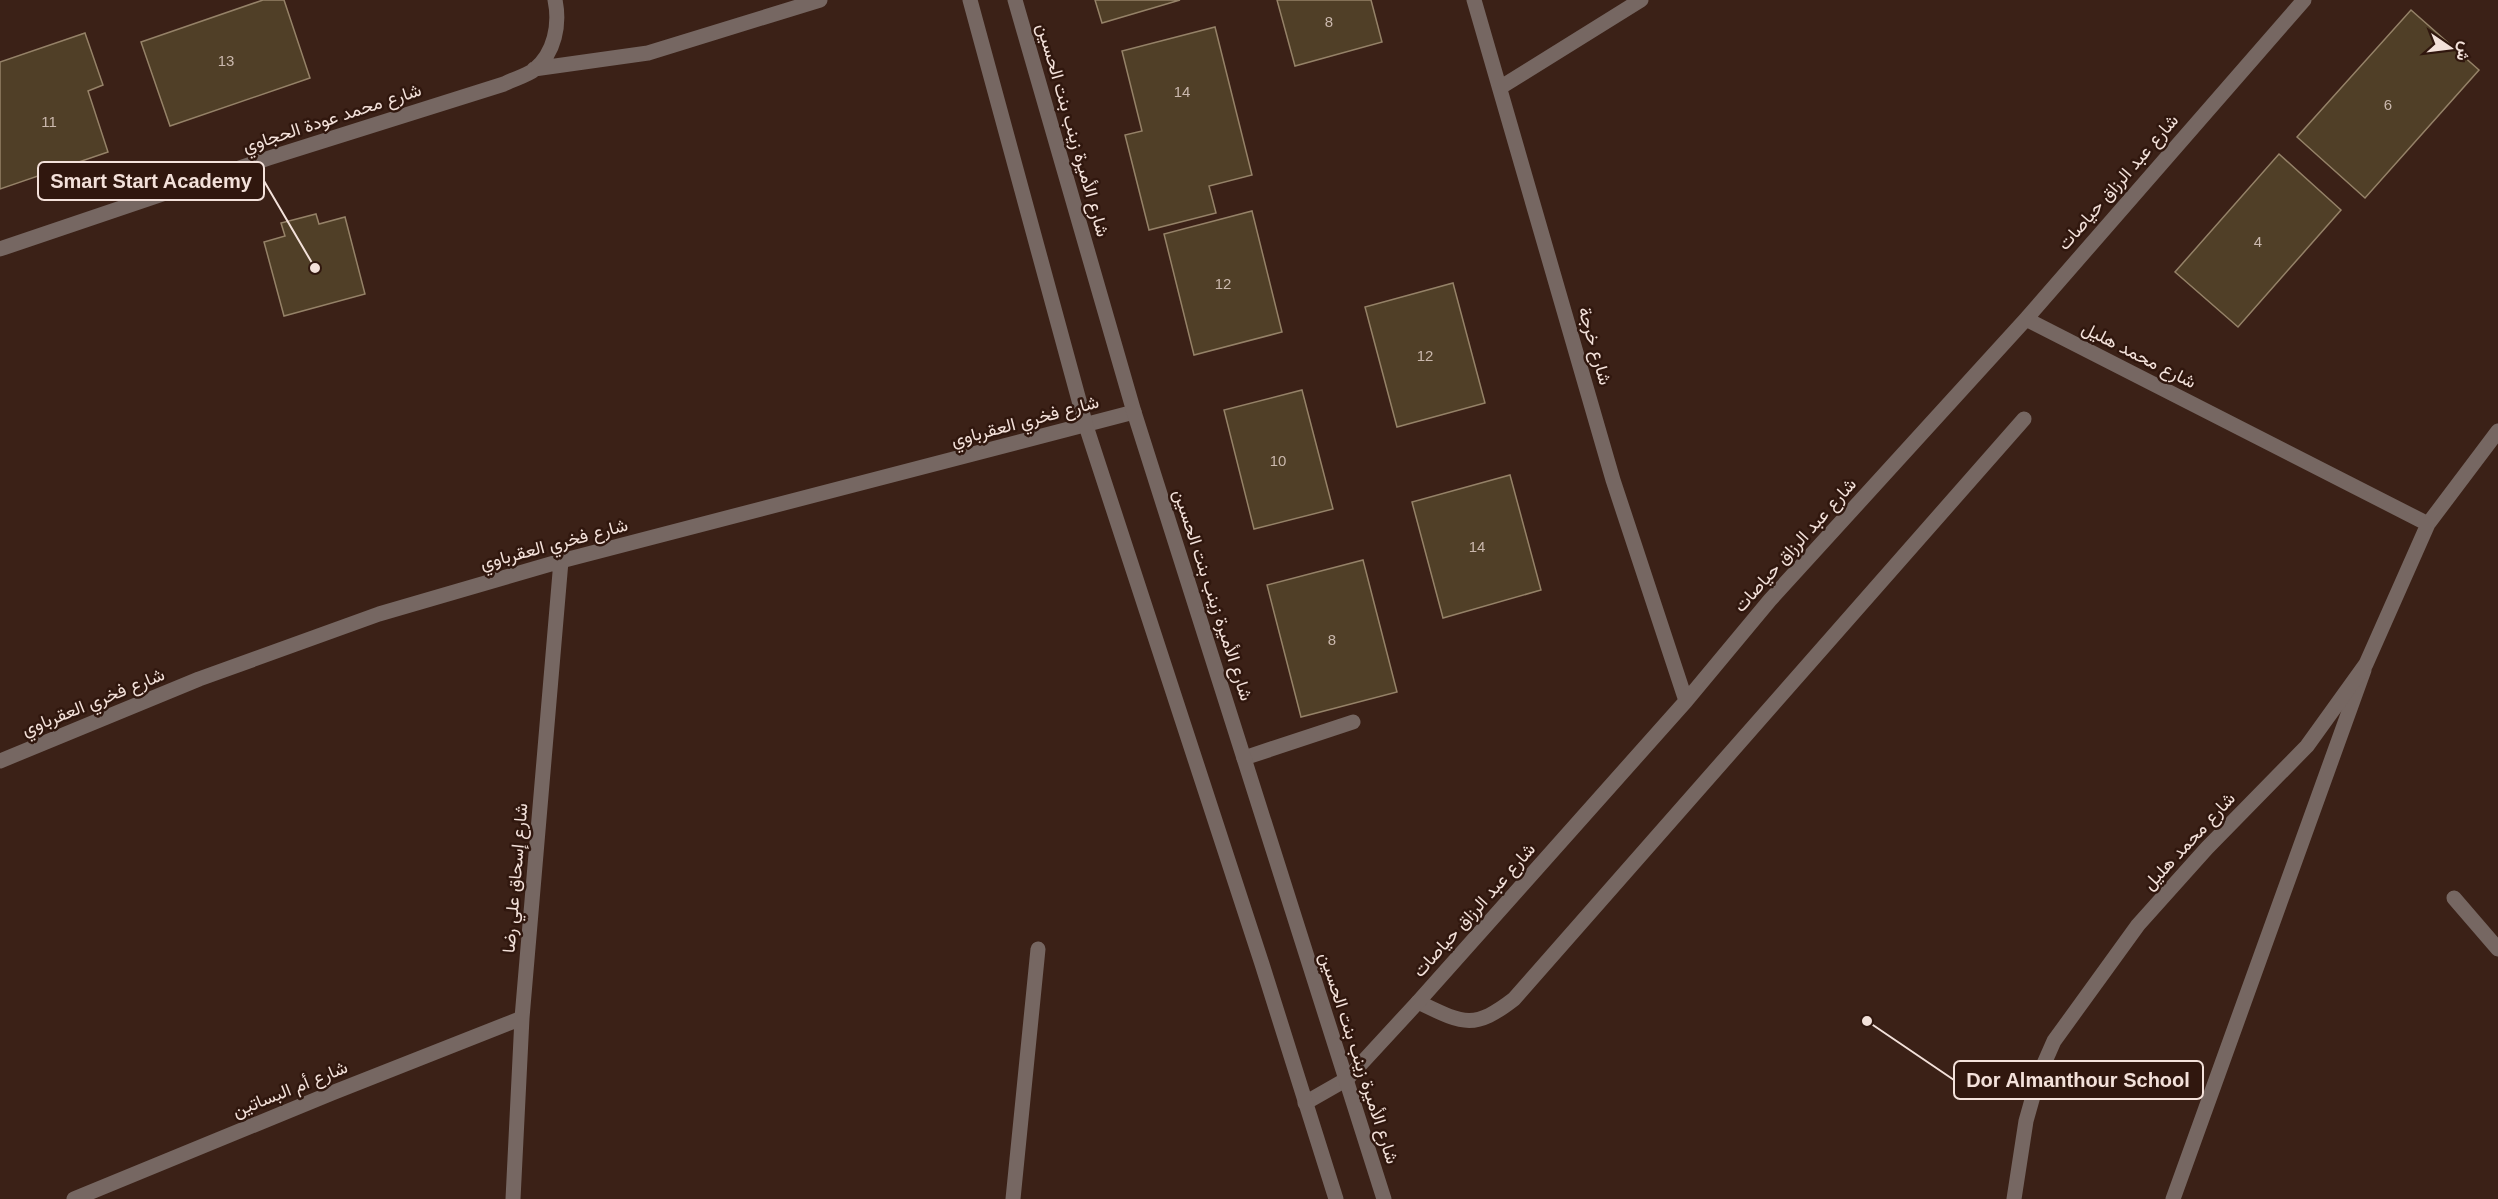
<svg xmlns="http://www.w3.org/2000/svg" width="2498" height="1199" viewBox="0 0 2498 1199" font-family="Arial,Vazirmatn,sans-serif">
<style>
.building{fill:#503f27;stroke:#958268;stroke-width:1.5}
.lines{fill:none;stroke-linecap:round;stroke-linejoin:round}
.service{stroke:#766762;stroke-width:15}
.minor{stroke:#766762;stroke-width:15}
.tertiary{stroke:#766762;stroke-width:15}
.labels{text-anchor:middle;dominant-baseline:central;stroke-width:5;stroke-linejoin:round;paint-order:stroke}
.number-label{font-size:15px;fill:#cab8ad}
.street-label{font-size:18px;fill:#f3e1da;stroke:#30170e}
.leader{fill:none;stroke:#f3e1da;stroke-width:2}
.callout-dot{fill:#f3e1da;stroke:#30170e;stroke-width:2}
.callout{fill:#30170e;stroke:#f3e1da;stroke-width:2}
.callout-label{font-size:20px;text-anchor:middle;font-weight:bold;fill:#f3e1da}
</style>
<rect width="100%" height="100%" fill="#3b2117"/>
<!-- building -->
<path class="building" d="M 263,0 L 284,0 L 310,78 L 170,126 L 141,42 Z
M 1095,0 L 1180,0 L 1102,23 Z
M 1277,0 L 1371,0 L 1382,42 L 1295,66 Z
M 2411,10 L 2479,70 L 2365,198 L 2297,137 Z
M 1215,27 L 1252,175 L 1209,186 L 1216,213 L 1149,230 L 1125,135 L 1142,131 L 1122,51 Z
M 85,33 L 103,85 L 88,91 L 108,152 L 0,189 L 0,62 Z
M 2279,154 L 2341,210 L 2238,327 L 2175,272 Z
M 1252,211 L 1282,332 L 1194,355 L 1164,234 Z
M 316,214 L 319,224 L 345,217 L 365,294 L 284,316 L 264,242 L 285,236 L 281,223 Z
M 1453,283 L 1485,403 L 1397,427 L 1365,307 Z
M 1302,390 L 1333,509 L 1254,529 L 1224,410 Z
M 1510,475 L 1541,590 L 1443,618 L 1412,502 Z
M 1363,560 L 1397,692 L 1301,717 L 1267,585 Z"/>
<g class="lines">
<!-- service -->
<path class="service" d="M 1244,758 L 1353,722
M 1418,1002 C 1462,1023 1473,1031 1514,999 L 2024,419
M 2173,1199 L 2364,670"/>
<!-- minor -->
<path class="minor" d="M 1474,0 L 1613,480 L 1686,701
M 534,69 L 648,53 L 820,0
M 1501,87 L 1641,0
M 0,249 L 269,158 L 504,84 C 513,79 526,76 534,70 C 555,53 560,24 555,0
M 2026,319 L 2428,524
M 0,761 L 199,679 L 379,614 L 561,561 L 1134,412
M 2454,898 L 2498,949
M 1305,1103 L 1347,1079 L 1418,1002 L 1686,701 L 1770,600 L 2026,319 L 2304,0
M 74,1199 L 332,1093 L 522,1018
M 513,1199 L 522,1018 L 561,561
M 1013,1199 L 1038,949
M 2014,1199 L 2026,1121 L 2039,1075 L 2054,1041 L 2138,925 L 2207,848 L 2307,746 L 2366,664 L 2428,524 L 2498,431"/>
<!-- tertiary -->
<path class="tertiary" d="M 970,0 L 1086,426 L 1262,964 L 1336,1199
M 1015,0 L 1134,412 L 1384,1199"/>
</g>
<g class="labels">
<!-- number labels -->
<g class="number-label">
<text x="1329" y="21">8</text>
<text x="226" y="60">13</text>
<text x="1182" y="91">14</text>
<text x="2388" y="104">6</text>
<text x="49" y="121">11</text>
<text x="2258" y="241">4</text>
<text x="1223" y="283">12</text>
<text x="1425" y="355">12</text>
<text x="1278" y="460">10</text>
<text x="1477" y="546">14</text>
<text x="1332" y="639">8</text>
</g>
<!-- street labels -->
<g class="street-label">
<text transform="translate(332 118) rotate(-18)">شارع محمد عودة الحجاوي</text>
<text transform="translate(1073 130) rotate(74)">شارع الأميرة زينب بنت الحسين</text>
<text transform="translate(2118 182) rotate(-49)">شارع عبد الرزاق حياصات</text>
<text transform="translate(1595 346) rotate(74)">شارع خرجة</text>
<text transform="translate(2139 355) rotate(27)">شارع محمد هليل</text>
<text transform="translate(1025 421) rotate(-15)">شارع فخري العقرباوي</text>
<text transform="translate(554 544) rotate(-15)">شارع فخري العقرباوي</text>
<text transform="translate(1795 545) rotate(-48)">شارع عبد الرزاق حياصات</text>
<text transform="translate(1213 595) rotate(72)">شارع الأميرة زينب بنت الحسين</text>
<text transform="translate(93 702) rotate(-22)">شارع فخري العقرباوي</text>
<text transform="translate(2189 841) rotate(-47)">شارع محمد هليل</text>
<text transform="translate(515 878) rotate(-85)">شارع إسحاق علي رضا</text>
<text transform="translate(1474 910) rotate(-48)">شارع عبد الرزاق حياصات</text>
<text transform="translate(1359 1058) rotate(72)">شارع الأميرة زينب بنت الحسين</text>
<text transform="translate(290 1089) rotate(-22)">شارع أم البساتين</text>
</g>
</g>
<!-- callouts -->
<path class="leader" d="M315 268L264 181M1867 1021L1954 1080"/>
<g class="callout-dot">
<circle cx="315" cy="268" r="6"/>
<circle cx="1867" cy="1021" r="6"/>
</g>
<g class="callout">
<rect x="38" y="162" width="226" height="38" rx="6"/>
<rect x="1954" y="1061" width="249" height="38" rx="6"/>
</g>
<g class="callout-label">
<text x="151" y="188">Smart Start Academy</text>
<text x="2078" y="1087">Dor Almanthour School</text>
</g>
<!-- north arrow -->
<g transform="translate(2450 48) rotate(104)" stroke="#30170e" stroke-width="4.5" paint-order="stroke">
<path d="M0-4.5L10 22L0 15L-10 22Z" fill="#f3e1da"/>
<text y="-9" font-size="16" font-weight="bold" text-anchor="middle" fill="#f3e1da">ش</text>
</g>
</svg>
